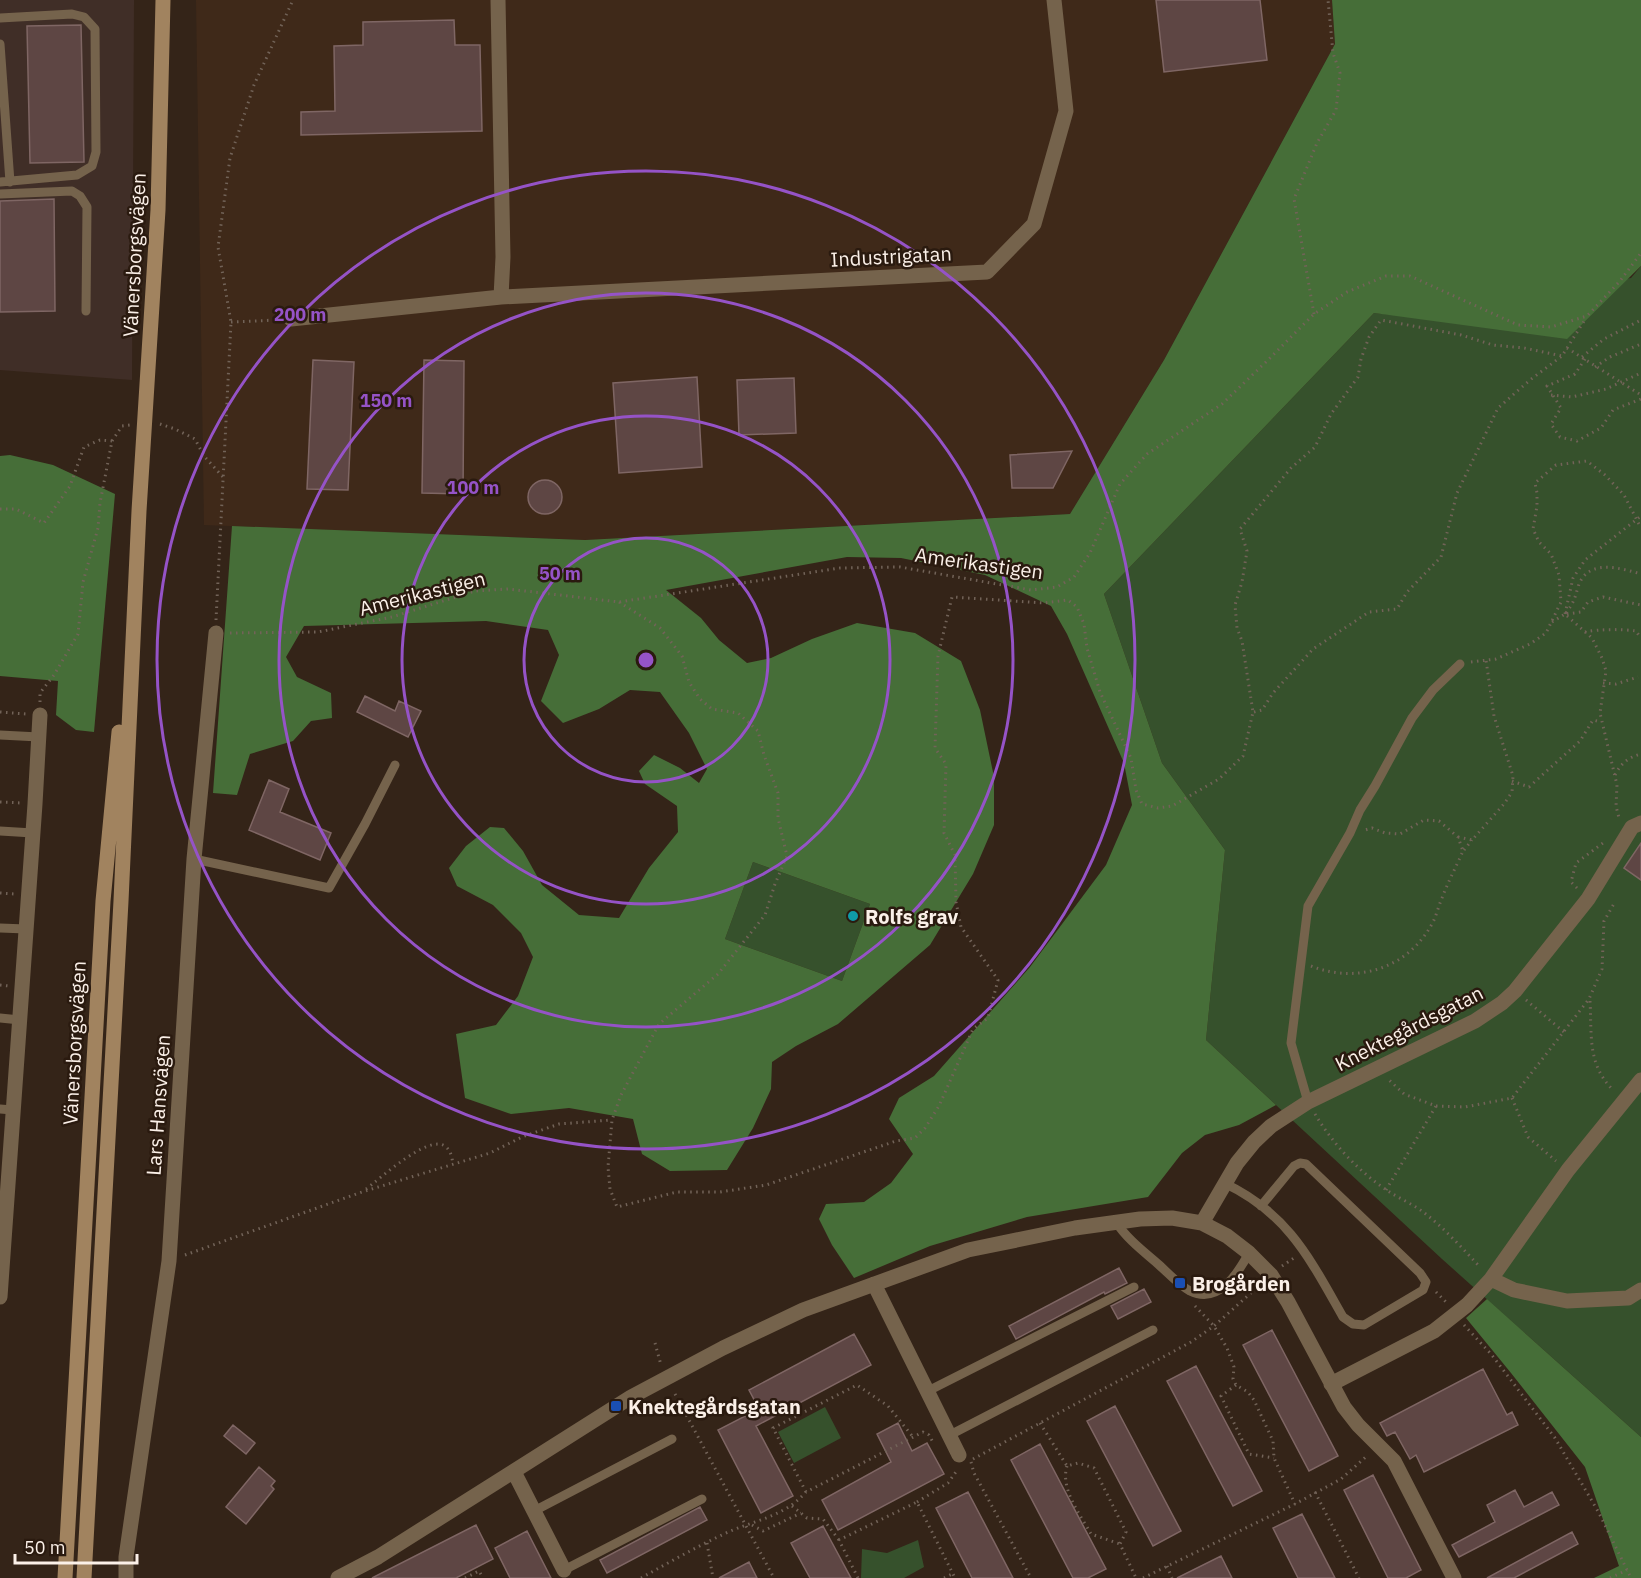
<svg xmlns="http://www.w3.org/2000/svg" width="1641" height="1578" viewBox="0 0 1641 1578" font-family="'IBM Plex Sans',sans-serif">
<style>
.commercial{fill:#402e27}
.built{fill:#3f2919}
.green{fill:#36512c}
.forest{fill:#466e38;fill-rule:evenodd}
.building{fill:#5e4644;stroke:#7f6664;stroke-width:1.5}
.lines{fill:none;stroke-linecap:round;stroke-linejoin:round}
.path{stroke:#726358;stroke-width:3;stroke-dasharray:1.5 4.5;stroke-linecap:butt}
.service{stroke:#75634c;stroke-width:9}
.minor{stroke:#75634c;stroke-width:15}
.secondary{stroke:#a1835f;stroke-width:15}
.ring{fill:none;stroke:#9553c7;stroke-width:3}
.culture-dot{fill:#0f9aa8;stroke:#2a1a0f;stroke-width:2}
.transit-dot{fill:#1a4fb4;stroke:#2a1a0f;stroke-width:2}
.labels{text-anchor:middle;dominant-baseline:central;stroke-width:5;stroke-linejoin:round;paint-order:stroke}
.street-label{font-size:20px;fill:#fbf0e8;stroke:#2a1a0f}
.poi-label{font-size:20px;font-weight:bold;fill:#fbf0e8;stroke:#2a1a0f;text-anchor:start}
.centre{fill:#9553c7;stroke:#2a1a0f;stroke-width:3}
.ring-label{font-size:18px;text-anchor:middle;font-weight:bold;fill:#9553c7;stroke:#2a1a0f;stroke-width:5;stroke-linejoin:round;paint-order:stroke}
</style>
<rect width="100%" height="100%" fill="#342418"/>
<!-- commercial -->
<path class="commercial" d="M 0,0 L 134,0 L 132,380 L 0,370 Z"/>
<!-- built -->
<path class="built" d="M 196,0 L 1332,0 L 1335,44 L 1164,360 L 1070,514 L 585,540 L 204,525 Z"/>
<!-- green -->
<path class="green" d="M 1641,266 L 1641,1437 L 1442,1259 L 1206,1040 L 1225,850 L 1162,763 L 1104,594 L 1374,313 L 1404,316 L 1631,278 Z
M 753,862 L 870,904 L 842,981 L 725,939 Z
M 825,1407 L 841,1438 L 794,1463 L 778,1432 Z
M 918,1540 L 924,1567 L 904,1578 L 861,1578 L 862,1549 L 887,1553 Z"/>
<!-- forest -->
<path class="forest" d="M 1332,0 L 1641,0 L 1641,266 L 1567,339 L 1374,313 L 1104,594 L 1162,763 L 1225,850 L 1206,1040 L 1276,1105 L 1239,1125 L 1205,1135 L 1182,1153 L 1148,1197 L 1027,1217 L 930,1246 L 854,1278 L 832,1245 L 819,1219 L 826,1204 L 864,1202 L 891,1183 L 913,1154 L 889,1119 L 899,1098 L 934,1076 L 1030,967 L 1106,865 L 1132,805 L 1124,763 L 1067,634 L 1051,606 L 985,575 L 901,558 L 847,557 L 666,590 L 701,618 L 719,640 L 747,663 L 771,658 L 812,639 L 857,623 L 915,633 L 961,661 L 980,710 L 994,777 L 994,825 L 973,874 L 930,945 L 838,1024 L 796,1046 L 772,1062 L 771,1089 L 753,1128 L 727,1170 L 670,1171 L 642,1154 L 633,1119 L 569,1108 L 511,1114 L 465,1098 L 456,1034 L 496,1025 L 518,996 L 533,957 L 521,933 L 493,905 L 457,886 L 449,868 L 466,846 L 490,827 L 504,828 L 523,851 L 542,885 L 579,915 L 619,918 L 649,868 L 678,832 L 677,806 L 645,784 L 639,771 L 654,755 L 680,768 L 699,783 L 707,769 L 689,733 L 660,692 L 630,690 L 599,709 L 563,723 L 541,701 L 559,655 L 548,630 L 486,621 L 304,626 L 286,657 L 297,677 L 331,693 L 332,718 L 311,721 L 293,741 L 250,754 L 237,795 L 213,793 L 232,526 L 585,540 L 1070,514 L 1164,360 L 1335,44 ZM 753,862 L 870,904 L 842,981 L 725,939 Z
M 10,455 L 53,465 L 115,494 L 94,732 L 76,730 L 56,715 L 58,681 L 0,676 L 0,456 Z
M 1487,1299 L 1641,1437 L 1641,1578 L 1594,1578 L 1619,1566 L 1585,1467 L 1511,1373 L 1466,1318 Z"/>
<!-- building -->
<path class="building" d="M 1156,0 L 1260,0 L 1267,60 L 1164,72 Z
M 454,20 L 455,45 L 480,45 L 482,131 L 301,135 L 301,112 L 335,111 L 334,46 L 363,45 L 363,22 Z
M 81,25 L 84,162 L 30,163 L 27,26 Z
M 54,199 L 55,311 L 0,312 L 0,201 Z
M 313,360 L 354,362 L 348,490 L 307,489 Z
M 424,360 L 464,361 L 463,494 L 422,493 Z
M 697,377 L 702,467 L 619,473 L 613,383 Z
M 794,378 L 796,433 L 739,435 L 737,380 Z
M 1072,451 L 1053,488 L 1012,488 L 1010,455 Z
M528 497a17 17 0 1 1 34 0a17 17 0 1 1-34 0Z
M 365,696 L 395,711 L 399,701 L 421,711 L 408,737 L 357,712 Z
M 269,780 L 289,789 L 280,812 L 331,833 L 320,860 L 249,830 Z
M 1641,843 L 1641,880 L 1624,868 Z
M 1119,1268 L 1127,1283 L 1105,1294 L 1104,1292 L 1016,1339 L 1009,1326 Z
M 1144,1289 L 1151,1302 L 1118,1319 L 1111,1306 Z
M 1272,1330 L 1338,1456 L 1309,1471 L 1243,1345 Z
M 854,1334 L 871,1365 L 756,1426 L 793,1496 L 761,1513 L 718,1430 L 759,1409 L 749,1390 Z
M 1196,1366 L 1262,1491 L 1233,1506 L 1167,1381 Z
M 1483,1369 L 1507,1415 L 1512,1412 L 1518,1425 L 1424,1472 L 1416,1455 L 1410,1459 L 1395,1432 L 1387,1436 L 1380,1423 Z
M 1115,1406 L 1181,1531 L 1153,1546 L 1087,1421 Z
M 898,1423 L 912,1451 L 927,1443 L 944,1474 L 838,1530 L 822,1500 L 891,1462 L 877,1434 Z
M 233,1425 L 255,1443 L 246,1454 L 224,1436 Z
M 1040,1444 L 1106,1569 L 1088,1578 L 1073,1578 L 1011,1460 Z
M 259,1467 L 275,1481 L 271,1486 L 274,1489 L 246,1524 L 226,1507 Z
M 1373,1475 L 1421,1570 L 1406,1578 L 1388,1578 L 1344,1490 Z
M 1515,1490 L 1524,1507 L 1552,1492 L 1559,1505 L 1459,1557 L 1452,1545 L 1495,1522 L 1487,1505 Z
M 968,1492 L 1013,1578 L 972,1578 L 936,1508 Z
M 700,1507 L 707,1520 L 607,1573 L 600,1560 Z
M 1302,1514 L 1335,1578 L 1298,1578 L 1273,1528 Z
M 476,1525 L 493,1559 L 456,1578 L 372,1578 Z
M 823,1526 L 851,1578 L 810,1578 L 791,1543 Z
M 527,1531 L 551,1578 L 510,1578 L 495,1548 Z
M 1572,1532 L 1578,1544 L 1514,1578 L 1487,1578 Z
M 1221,1556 L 1232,1578 L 1177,1578 Z
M 749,1562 L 757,1578 L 719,1578 Z"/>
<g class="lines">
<!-- path -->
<path class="path" d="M 1314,314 L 1294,199 L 1317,143 L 1336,110 L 1340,73 L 1333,53 L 1328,0
M 231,322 L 277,320
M 1567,348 L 1641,395
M 1582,357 L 1604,339 L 1641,320
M 1585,359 L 1575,374 L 1547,386 L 1561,408 L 1551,424 L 1560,437 L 1577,441 L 1601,428 L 1613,410 L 1641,399
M 1595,367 L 1610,357 L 1641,344
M 1551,395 L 1572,397 L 1606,389 L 1641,373
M 160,424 L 175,429 L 195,439 L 204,456 L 223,477
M 0,509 L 16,509 L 44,523 L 70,486 L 84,447 L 100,440 L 112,441
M 619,602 L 660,628 L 682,656 L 689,682 L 700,699 L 712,709 L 738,713 L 758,731 L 764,755 L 778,793 L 778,818 L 787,856 L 775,884 L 765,915 L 718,974 L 659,1024 L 621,1095 L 612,1120 L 608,1167 L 610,1189 L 617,1207 L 677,1192 L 720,1192 L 766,1185 L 896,1141 L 915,1138 L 925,1128 L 939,1106 L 973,1029 L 988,1018 L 998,980 L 961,927 L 956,902 L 955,855 L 944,833 L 946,764 L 935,748 L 938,656 L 952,597 L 1044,603 L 1068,600 L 1077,607 L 1084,624 L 1087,648 L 1100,692 L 1131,758 L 1136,790 L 1142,804 L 1158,808 L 1172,806 L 1219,779 L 1243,756 L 1253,712 L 1242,641 L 1237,628 L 1235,605 L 1242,582 L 1247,551 L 1240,529 L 1291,468 L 1315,447 L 1331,414 L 1358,377 L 1361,359 L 1369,337 L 1381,320 L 1461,335 L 1493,345 L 1524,348 L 1562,356
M 1566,613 C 1574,602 1575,598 1578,587 C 1587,558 1620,568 1641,574
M 1565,614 L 1573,578 L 1585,560 L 1641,516
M 1567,614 L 1581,612 L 1588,602 L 1603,597 L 1641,605
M 216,620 L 231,322 L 218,247 L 230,158 L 254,85 L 293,0
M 1552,622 L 1565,614 L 1592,638 L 1602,658 L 1606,671 L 1600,713 L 1617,785 L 1616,806 L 1619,818
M 1585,632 C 1599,629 1622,629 1636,631 L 1640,637
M 230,633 L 318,632 L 392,617 L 475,591 L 508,589 L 619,602 L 840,568 L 900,567 L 1031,590 L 1057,587 L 1074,577 L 1090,553 L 1120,484 L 1147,454 L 1222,404 L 1268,360 L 1314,314 L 1347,292 L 1386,276 L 1410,276 L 1518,325 L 1551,327 L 1587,316 L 1620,281 L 1641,253
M 1471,662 L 1496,659 L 1530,644 L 1546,633 L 1561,602 L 1559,575 L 1551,554 L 1539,542 L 1533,529 L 1537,506 L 1537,493 L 1535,483 L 1556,465 L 1587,461 L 1605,475 L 1624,495 L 1641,528
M 1603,683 L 1616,684 L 1638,677
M 40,702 L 40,693 L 54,675 L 78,634 L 83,582 L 98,528 L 100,503 L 112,441 L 122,426 L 130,425
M 0,712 L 26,714
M 1254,712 L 1262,710 L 1273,693 L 1313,649 L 1369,612 L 1397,609 L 1407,592 L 1441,557 L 1457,493 L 1498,408 L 1530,380 L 1562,356 L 1586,318
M 1615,775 C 1621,763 1629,757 1641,754
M 1512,781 L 1529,787 L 1580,741 L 1593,720 L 1601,722
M 0,802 L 22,803
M 1458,837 L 1472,840 L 1504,804 L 1512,792 L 1513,776 L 1494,716 L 1486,660
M 1464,850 L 1472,840
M 1577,888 L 1571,882 L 1576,863 L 1603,843
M 0,893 L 15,894
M 1311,966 C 1359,985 1411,967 1434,920 C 1437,913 1439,905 1442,898 C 1448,882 1456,867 1463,851 L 1458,837 L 1439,821 L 1424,820 L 1400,834 L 1385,833 L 1372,828 L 1365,830
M 0,985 L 9,986
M 1526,1000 L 1564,1032
M 1590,1001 C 1592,1035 1587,1064 1613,1090
M 1512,1098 L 1528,1137 L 1556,1161
M 1436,1106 L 1465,1107 L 1512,1098 L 1589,999 L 1602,969 L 1604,921 L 1615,902
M 1315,1114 C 1333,1144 1358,1171 1388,1191 C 1400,1199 1415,1205 1427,1215 C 1446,1230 1463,1249 1480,1267
M 366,1189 C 380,1179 430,1132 446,1147 C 451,1151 452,1158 453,1164
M 1386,1190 L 1436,1106 L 1404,1094 L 1388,1079
M 185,1255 L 362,1192 L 490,1153 L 522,1137 L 559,1124 L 611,1120
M 1282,1266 L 1294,1258
M 1436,1292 L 1446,1302
M 1195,1306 L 1214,1326 L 1227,1348 L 1234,1367 L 1233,1379 L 1236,1385 L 1248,1392 L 1254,1400 L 1273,1441 L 1274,1458 L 1295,1504
M 1464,1325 L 1491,1354 L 1555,1438 L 1599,1513 L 1631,1578
M 655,1343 L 661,1365
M 1236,1385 L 1221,1396 L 1249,1454 L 1274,1458
M 675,1394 L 774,1578
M 1040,1423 L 1067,1466 L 1078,1463 L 1094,1468 L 1126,1532 L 1120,1544 L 1136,1578
M 973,1459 L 1191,1342 L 1214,1326 L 1261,1284
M 971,1462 L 974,1473 L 1031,1578
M 1067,1466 C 1060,1489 1080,1514 1091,1534 L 1120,1544
M 806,1492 L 773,1428 L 857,1385 L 888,1406 L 913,1437
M 1315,1492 L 1359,1578
M 917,1502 L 948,1483 L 958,1469
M 792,1506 L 807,1518 L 823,1519 L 839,1540
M 752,1525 L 763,1531 L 801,1513
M 707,1543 L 713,1578
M 1167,1566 L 1172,1578
M 465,1578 L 479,1571 L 483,1578
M 641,1578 C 668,1563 696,1547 724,1534 C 753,1520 783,1518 806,1492 L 923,1432 L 929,1435 L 934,1444
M 858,1578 L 839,1540 L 917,1502 L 955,1578
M 944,1578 L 952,1574
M 1143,1578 L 1295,1504 L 1341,1479 L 1367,1456
M 1610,1578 L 1627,1570"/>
<!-- service -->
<path class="service" d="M 0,18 L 72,14 L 84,17 L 95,29 L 96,152 L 92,166 L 77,175 L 0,182
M 0,44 L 10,182
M 0,194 L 72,191 L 80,196 L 87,207 L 86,311
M 0,735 L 39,737
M 0,831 L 33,833
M 194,859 L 329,888 L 365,824 L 395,765
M 0,928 L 26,929
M 0,1018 L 20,1020
M 1308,1102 L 1291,1043 L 1308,906 L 1350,833 L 1360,810 L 1375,786 L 1412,718 L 1433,690 L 1460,664
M 0,1109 L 13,1110
M 1224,1183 C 1288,1213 1310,1259 1343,1317 L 1353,1324 L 1364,1325 L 1423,1290 L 1426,1282 L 1420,1273 L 1306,1164 L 1300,1163 L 1294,1166 L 1261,1206
M 1116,1222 C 1127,1239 1143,1251 1158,1264 C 1168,1273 1179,1285 1190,1291 C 1219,1305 1238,1273 1249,1253
M 926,1392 L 1134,1287
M 948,1436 L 1153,1330
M 534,1511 L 672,1439
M 564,1570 L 702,1499"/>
<!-- minor -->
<path class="minor" d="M 498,0 L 503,257 L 501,297
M 291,319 L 501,297 L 987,272 L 1034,224 L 1066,111 L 1054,0
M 1202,1223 L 1237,1163 L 1254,1142 L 1271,1126 L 1308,1102 L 1475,1021 L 1502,1003 L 1515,991 L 1588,899 L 1632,827 L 1641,823
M 1491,1279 L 1514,1290 L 1567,1301 L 1628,1298 L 1641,1290
M 874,1284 L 959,1455
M 0,1297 L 35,804 L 40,715
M 1331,1384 L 1434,1331 L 1467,1305 L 1491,1279 L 1568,1170 L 1641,1080
M 514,1472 L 564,1570
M 126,1578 L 126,1557 L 169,1261 L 194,859 L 216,633
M 338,1578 L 378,1557 L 631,1397 L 723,1348 L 803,1310 L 968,1250 L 1075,1228 L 1140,1219 L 1172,1218 L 1202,1223 L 1227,1236 L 1249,1253 L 1271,1275 L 1288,1302 L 1344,1407 L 1358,1425 L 1394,1461 L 1454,1578"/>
<!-- secondary -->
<path class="secondary" d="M 65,1578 L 103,901 L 119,732
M 84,1578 L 121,901 L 139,511 L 158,210 L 163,0"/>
</g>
<!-- distance rings -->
<g class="ring">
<circle cx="646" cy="660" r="122"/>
<circle cx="646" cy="660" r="244"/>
<circle cx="646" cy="660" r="367"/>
<circle cx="646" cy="660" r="489"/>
</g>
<!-- markers -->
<circle class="culture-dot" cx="853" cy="916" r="6"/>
<g class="transit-dot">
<rect x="1174" y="1277" width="12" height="12" rx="3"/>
<rect x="610" y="1400" width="12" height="12" rx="3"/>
</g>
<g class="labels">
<!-- street labels -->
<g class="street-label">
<text transform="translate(134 255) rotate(-87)">Vänersborgsvägen</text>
<text transform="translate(891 256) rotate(-3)">Industrigatan</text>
<text transform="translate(979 563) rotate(8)">Amerikastigen</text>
<text transform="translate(422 593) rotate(-14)">Amerikastigen</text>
<text transform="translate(1409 1028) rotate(-27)">Knektegårdsgatan</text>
<text transform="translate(74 1043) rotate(-87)">Vänersborgsvägen</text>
<text transform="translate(158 1105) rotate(-86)">Lars Hansvägen</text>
</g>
<!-- poi labels -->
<g class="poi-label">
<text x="865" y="916">Rolfs grav</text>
<text x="1192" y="1283">Brogården</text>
<text x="628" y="1406">Knektegårdsgatan</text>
</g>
</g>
<circle cx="646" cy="660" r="9" class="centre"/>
<g class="ring-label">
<text x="300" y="321">200 m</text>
<text x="386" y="407">150 m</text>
<text x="473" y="494">100 m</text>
<text x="560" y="580">50 m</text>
</g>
<!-- scale -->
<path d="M15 1554v9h122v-9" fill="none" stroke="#fbf0e8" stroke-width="3"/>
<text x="24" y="1554" font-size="18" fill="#fbf0e8" stroke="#2a1a0f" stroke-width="4.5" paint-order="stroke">50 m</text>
</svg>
